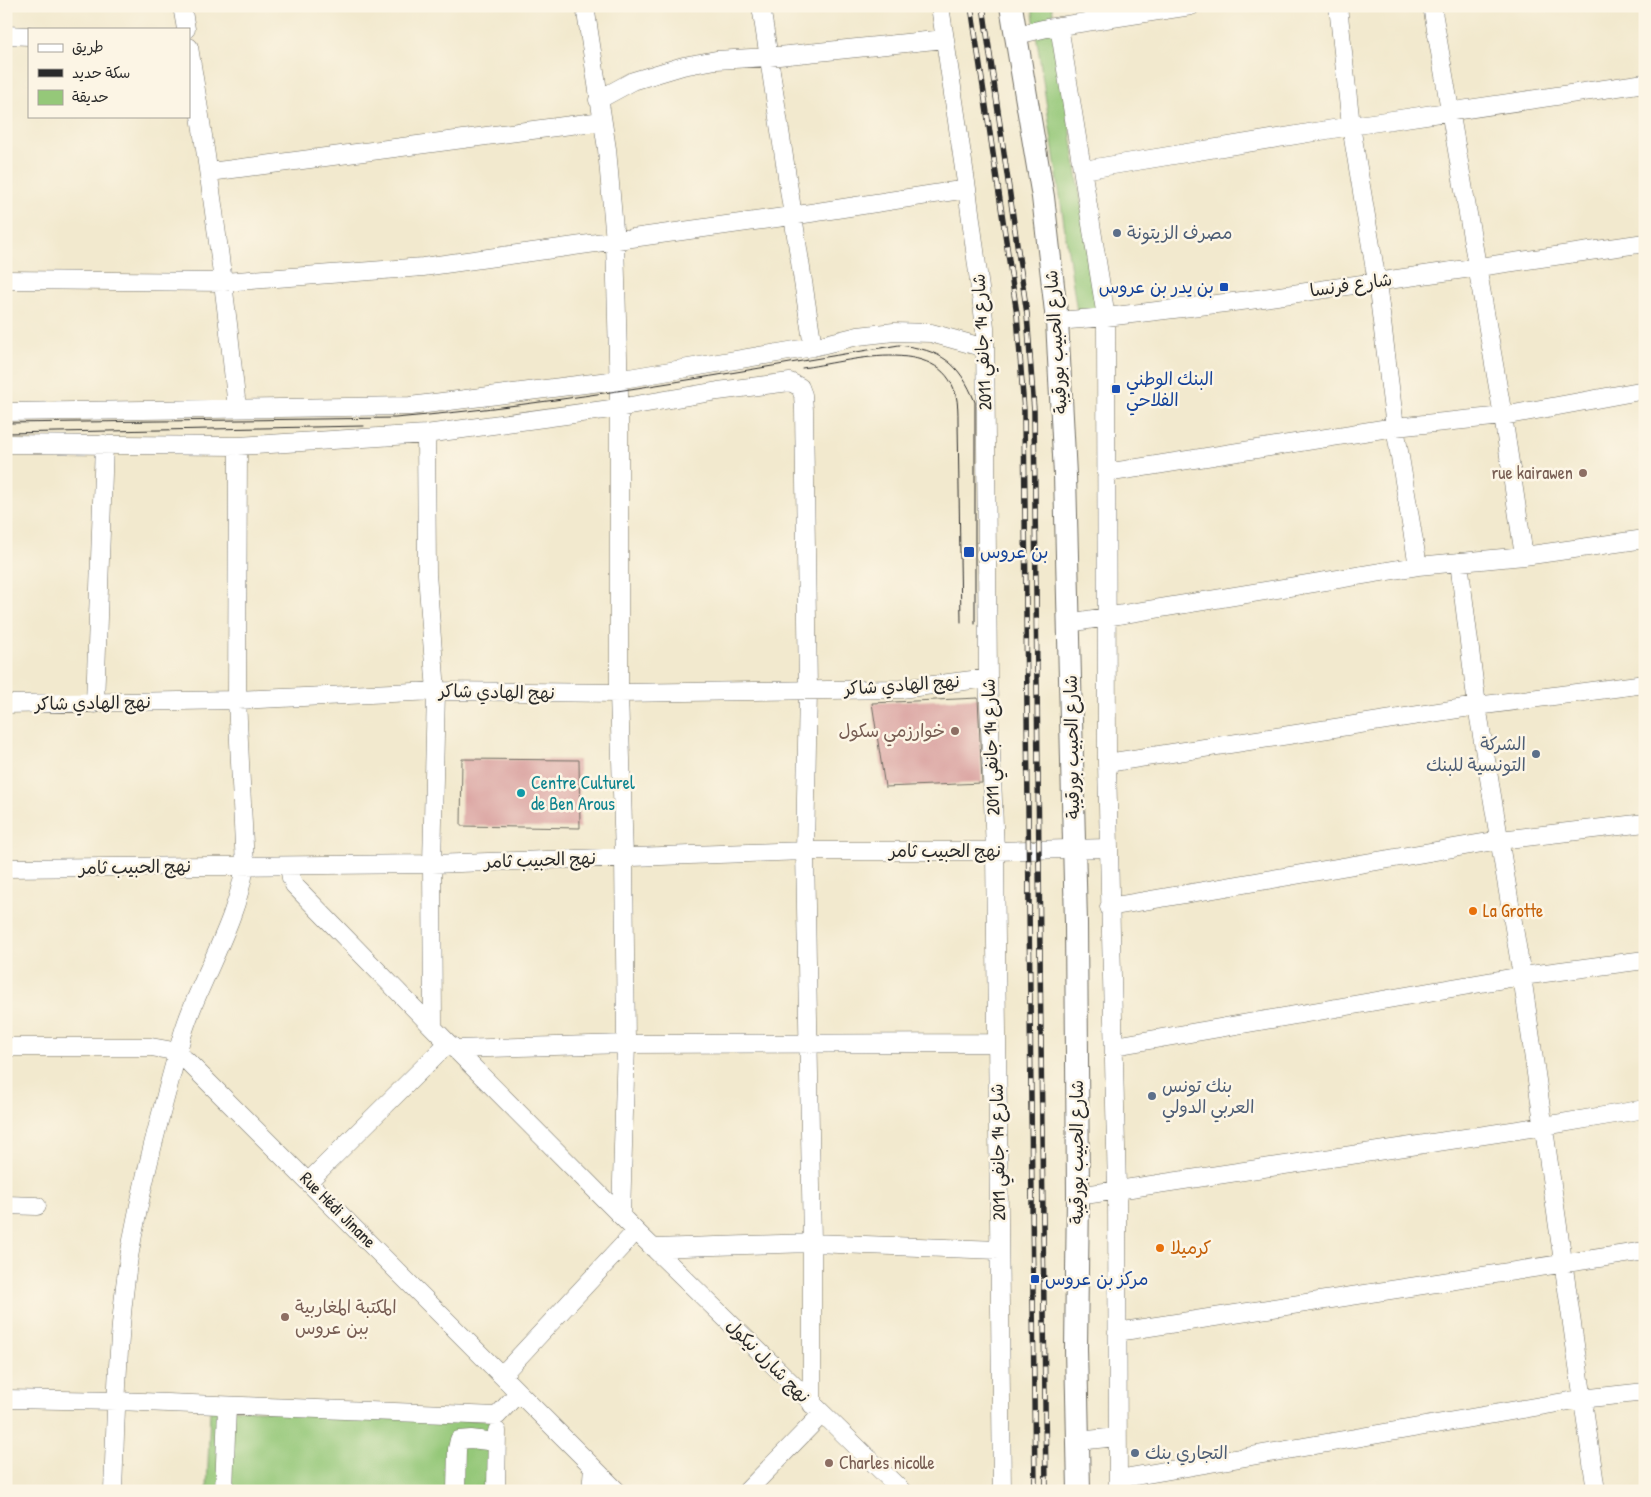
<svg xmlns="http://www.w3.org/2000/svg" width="1651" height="1497" viewBox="0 0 1651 1497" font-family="'Patrick Hand','Playpen Sans Arabic',sans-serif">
<rect width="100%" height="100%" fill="#fcf5e5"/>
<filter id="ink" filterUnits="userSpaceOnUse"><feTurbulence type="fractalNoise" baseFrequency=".02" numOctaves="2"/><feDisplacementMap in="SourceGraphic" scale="10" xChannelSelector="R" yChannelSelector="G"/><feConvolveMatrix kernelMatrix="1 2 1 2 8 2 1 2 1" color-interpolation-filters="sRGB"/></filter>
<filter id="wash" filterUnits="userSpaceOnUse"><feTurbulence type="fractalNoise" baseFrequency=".0096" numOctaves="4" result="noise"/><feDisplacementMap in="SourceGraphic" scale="20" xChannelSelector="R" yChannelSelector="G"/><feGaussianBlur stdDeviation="1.12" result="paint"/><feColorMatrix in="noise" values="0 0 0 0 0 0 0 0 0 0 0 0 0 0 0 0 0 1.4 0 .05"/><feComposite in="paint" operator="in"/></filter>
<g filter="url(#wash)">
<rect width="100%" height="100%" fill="#f2e9ce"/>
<path fill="#95c879" stroke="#607a52" d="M 1032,6 L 1052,6 L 1097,309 L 1077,312 Z
M 210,1408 L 498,1421 L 496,1491 L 207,1491 Z"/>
<g id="blocks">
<path fill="#d9a09f" d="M 978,698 L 982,783 L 885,787 L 872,703 Z
M 462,759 L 579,760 L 580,828 L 461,826 Z"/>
</g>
</g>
<g filter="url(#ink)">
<use href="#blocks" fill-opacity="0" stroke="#716e64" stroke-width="1"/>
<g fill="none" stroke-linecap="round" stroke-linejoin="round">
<g stroke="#716e64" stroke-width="19">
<path id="minor" d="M 182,6 L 186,29
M 761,6 L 813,347
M 940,6 L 967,189 L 985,327 L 988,678 L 995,851 L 1002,1491
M 1338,6 L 1351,126 L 1377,282 L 1395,427 L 1418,566
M 1432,6 L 1503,416 L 1524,556
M 1059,26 L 1106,317 L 1107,763 L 1117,1190 L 1118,1491
M 6,35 L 29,36
M 1017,35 L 1047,28 L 1191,6
M 189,47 C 209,167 225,286 237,408
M 598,100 L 633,81 L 683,66 L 716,60 L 769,57 L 945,39
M 1083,170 L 1351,126 L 1645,83
M 210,172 L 602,121
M 6,280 L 224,282 L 423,267 L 791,216 L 967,189
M 1057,321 L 1106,317 L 1250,300 L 1645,243
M 6,412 L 410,406 L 617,380 L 813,347 L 858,336 L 894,332 L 931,333 L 985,348
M 426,434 L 427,574 L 436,691 L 432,864 L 433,1027
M 6,444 L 238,446 L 426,434 L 618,408 L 718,391 L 790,382 L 800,387 L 803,395 L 804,410 L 808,690 L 805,851 L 812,1243 L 812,1405
M 1106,473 L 1395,427 L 1503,416 L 1645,390
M 1459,562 L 1477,706 L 1522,976 L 1596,1491
M 1069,623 L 1418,566 L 1524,556 L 1645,539
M 6,704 L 237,700 L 436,691 L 619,693 L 901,689 L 988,678
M 95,704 L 104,444
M 1107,763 L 1477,706 L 1645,684
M 289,866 L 291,878 L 294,885 L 448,1043 L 309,1181
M 6,868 L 432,864 L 805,851 L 995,851 L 1108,848
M 1109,907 L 1500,840 L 1645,823
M 451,1045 L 636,1231 L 902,1491
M 1115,1046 L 1522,976 L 1645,960
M 6,1047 L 151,1047 L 168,1050 L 186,1060 L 617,1491
M 454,1049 L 626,1044 L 624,857 L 619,693 L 619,396 L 615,241 L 607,149 L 585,6
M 1078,1196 L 1544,1126 L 1645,1109
M 6,1205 L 37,1206
M 621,1215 L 626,1044 L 996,1043
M 653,1248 L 812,1243 L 999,1250
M 1117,1332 L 1645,1251
M 502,1375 L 636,1231
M 6,1399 L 117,1401 L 497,1416 L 518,1393
M 1078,1441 L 1117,1437
M 1118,1479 L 1581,1399 L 1645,1392
M 113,1491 C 116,1413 117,1334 129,1257 C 141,1186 160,1116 179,1047 C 195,985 235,930 245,866 L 237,700 L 238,446
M 224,1491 L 227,1407
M 456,1491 L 457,1449 L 459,1440 L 471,1439 L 496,1442
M 496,1491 L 497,1431
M 591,1491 L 593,1467
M 747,1491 L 822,1414"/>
</g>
<g stroke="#716e64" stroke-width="24">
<path id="major" d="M 1011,6 L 1043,197 L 1057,321 L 1065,475 L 1076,923 L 1078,1196 L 1076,1348 L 1079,1491"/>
</g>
<use href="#minor" stroke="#fff" stroke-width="18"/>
<use href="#major" stroke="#fff" stroke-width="22"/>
<path stroke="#2b2b2b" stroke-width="1" d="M 802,368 C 847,362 939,333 956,395 C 958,403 958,413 958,421 L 961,622
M 6,423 L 395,418 C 563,404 732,372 899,345 C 941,350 959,362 975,402 L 975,624
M 6,433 L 364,426"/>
<g stroke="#2b2b2b" stroke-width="5.5">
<path id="rail" d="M 971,6 L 1017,314 L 1024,411 L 1035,1491
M 983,6 L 1027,314 L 1034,411 L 1046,1491"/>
</g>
<use href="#rail" stroke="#fcf5e5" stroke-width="4" stroke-dasharray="11" stroke-linecap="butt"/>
</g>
</g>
<g fill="#5c6f8a" stroke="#fcf5e5" stroke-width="2">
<circle cx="1117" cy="233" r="5"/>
<circle cx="1536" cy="754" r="5"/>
<circle cx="1152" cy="1096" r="5"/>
<circle cx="1135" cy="1453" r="5"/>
</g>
<g fill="#1a4fb4" stroke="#fcf5e5" stroke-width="2">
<rect x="1219" y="282" width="10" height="10" rx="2.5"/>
<rect x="1111" y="384" width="10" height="10" rx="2.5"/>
<rect x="963" y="546" width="12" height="12" rx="2.5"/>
<rect x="1030" y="1274" width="10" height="10" rx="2.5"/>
</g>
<g fill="#8d6e63" stroke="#fcf5e5" stroke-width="2">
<circle cx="1583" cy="473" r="5"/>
<circle cx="955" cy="731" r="5"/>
<circle cx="285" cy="1317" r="5"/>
<circle cx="829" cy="1463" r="5"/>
</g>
<circle fill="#0f9aa8" stroke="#fcf5e5" stroke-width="2" cx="521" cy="793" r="5"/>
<g fill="#e8710a" stroke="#fcf5e5" stroke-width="2">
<circle cx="1473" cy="911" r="5"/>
<circle cx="1160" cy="1248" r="5"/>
</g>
<g text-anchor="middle" stroke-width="5" stroke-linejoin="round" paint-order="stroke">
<g font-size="18" fill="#4e5e75" stroke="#fcf5e5" text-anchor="start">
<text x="1127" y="239">مصرف الزيتونة</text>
<text x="1526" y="750" text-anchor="end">الشركة<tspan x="1526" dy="21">التونسية للبنك</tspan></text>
<text x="1162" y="1092">بنك تونس<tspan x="1162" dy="21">العربي الدولي</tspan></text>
<text x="1145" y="1459">التجاري بنك</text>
</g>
<g font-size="18" fill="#2b2b2b" stroke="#fcf5e5">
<text transform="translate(1351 285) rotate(-8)" y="6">شارع فرنسا</text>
<text transform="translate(982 342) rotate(-93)" y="6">شارع 14 جانفي 2011</text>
<text transform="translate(1056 342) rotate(-94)" y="6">شارع الحبيب بورقيبة</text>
<text transform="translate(902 685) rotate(-4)" y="6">نهج الهادي شاكر</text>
<text transform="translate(497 692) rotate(1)" y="6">نهج الهادي شاكر</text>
<text transform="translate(93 703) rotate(-1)" y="6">نهج الهادي شاكر</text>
<text transform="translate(991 747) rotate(-92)" y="6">شارع 14 جانفي 2011</text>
<text transform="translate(1072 747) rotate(-91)" y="6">شارع الحبيب بورقيبة</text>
<text x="945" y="857">نهج الحبيب ثامر</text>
<text transform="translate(540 860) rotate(-2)" y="6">نهج الحبيب ثامر</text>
<text transform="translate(135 867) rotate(-1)" y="6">نهج الحبيب ثامر</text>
<text transform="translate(998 1152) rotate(-91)" y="6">شارع 14 جانفي 2011</text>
<text transform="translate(1077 1152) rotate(-90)" y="6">شارع الحبيب بورقيبة</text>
<text transform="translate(338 1210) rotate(45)" y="6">Rue Hédi Jinane</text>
<text transform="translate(768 1361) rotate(45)" y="6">نهج شارل نيكول</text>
</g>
<g font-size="18" fill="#164399" stroke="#fcf5e5" text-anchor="start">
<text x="1214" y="293" text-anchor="end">بن يدر بن عروس</text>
<text x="1126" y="385">البنك الوطني<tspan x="1126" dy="21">الفلاحي</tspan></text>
<text x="980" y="558">بن عروس</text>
<text x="1045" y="1285">مركز بن عروس</text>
</g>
<g font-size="18" fill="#785e54" stroke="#fcf5e5" text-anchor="end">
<text x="1573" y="479">rue kairawen</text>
<text x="945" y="737">خوارزمي سكول</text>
<text x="295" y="1313" text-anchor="start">المكتبة المغاربية<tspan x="295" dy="21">ببن عروس</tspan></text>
<text x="839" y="1469" text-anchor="start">Charles nicolle</text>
</g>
<g font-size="18" fill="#0d838f" stroke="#fcf5e5" text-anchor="start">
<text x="531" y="789">Centre Culturel<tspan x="531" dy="21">de Ben Arous</tspan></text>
</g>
<g font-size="18" fill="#c56008" stroke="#fcf5e5" text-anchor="start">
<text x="1483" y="917">La Grotte</text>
<text x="1170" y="1254">كرميلا</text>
</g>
</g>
<rect width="1651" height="1497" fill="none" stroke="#fcf5e5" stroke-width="25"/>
<rect x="28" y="28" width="162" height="90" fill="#fcf5e5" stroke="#a8a49b"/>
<rect x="38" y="44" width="25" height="8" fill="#ffffff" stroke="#a8a49b"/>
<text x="72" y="52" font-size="15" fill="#2b2b2b">طريق</text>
<rect x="38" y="69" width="25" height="8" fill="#2b2b2b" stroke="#a8a49b"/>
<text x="72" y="78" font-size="15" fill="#2b2b2b">سكة حديد</text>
<rect x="38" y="90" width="25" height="15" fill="#95c879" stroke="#a8a49b"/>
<text x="72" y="102" font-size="15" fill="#2b2b2b">حديقة</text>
</svg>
